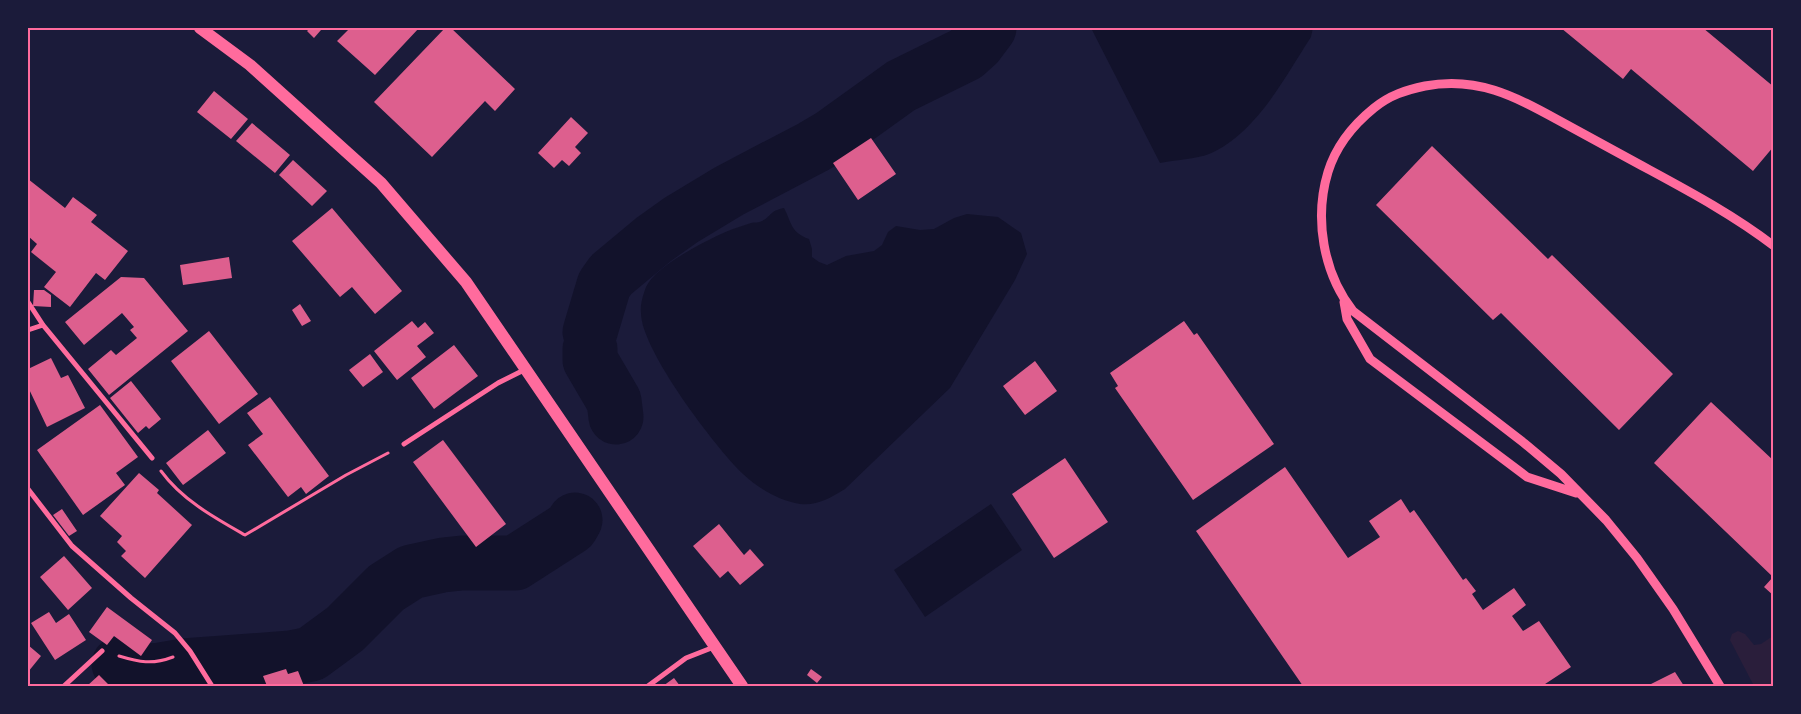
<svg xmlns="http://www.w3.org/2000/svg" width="1801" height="714" viewBox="0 0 1801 714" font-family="Bitter,serif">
<rect width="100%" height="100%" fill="#1b1b3a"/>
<path fill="#2a1e3b" d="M 1738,631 L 1745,634 L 1754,645 L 1761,644 L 1773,636 L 1773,686 L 1754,686 L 1730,640 L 1732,634 Z"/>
<path fill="#12122b" d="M 1091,28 L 1313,28 L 1311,37 C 1285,77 1256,134 1209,154 C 1197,159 1174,160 1160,163 Z
M 784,208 C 792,223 790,232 809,239 L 812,249 L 812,257 L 819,262 L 827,265 L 846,256 L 874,251 L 882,245 L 888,232 L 896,226 L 920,230 L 934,229 L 954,218 L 967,214 L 998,217 L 1021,233 L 1027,254 L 1015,280 L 950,388 L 845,489 C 830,498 817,506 800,504 C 779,501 758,488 743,474 C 716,448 641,350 641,313 C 640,305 643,295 646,287 C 656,265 710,238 733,229 C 739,227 745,225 751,223 C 754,222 759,223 762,221 C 772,216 769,211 784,208 Z
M 991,504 L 1022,550 L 925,617 L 894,570 Z"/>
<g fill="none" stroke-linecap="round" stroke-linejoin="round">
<path stroke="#12122b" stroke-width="55" d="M 590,332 L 604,285 L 611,275 L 653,240 L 681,220 L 729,191 L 813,147 L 830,137 L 901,86 L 966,54 L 977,44 L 989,28
M 590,349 L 590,360 L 614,401 L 616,417
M 119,664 L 142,670 L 154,671 L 183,666 L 291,658 L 311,654 L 345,629 L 386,588 L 411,572 L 443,565 L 462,563 L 515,563 L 571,527 L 575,520"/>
</g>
<path fill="#dd5f8e" d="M 310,28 L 317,28 L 321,30 L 314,38 L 307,31 Z
M 350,28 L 419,28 L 375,75 L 337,41 Z
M 445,28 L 451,28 L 515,89 L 495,111 L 485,101 L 432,157 L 374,102 Z
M 1561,28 L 1703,28 L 1774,87 L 1774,146 L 1753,171 L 1631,69 L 1623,79 Z
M 214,91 L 248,119 L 231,139 L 197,112 Z
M 571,117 L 588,133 L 575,147 L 581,153 L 569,166 L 562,160 L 554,168 L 538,153 Z
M 252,123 L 290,155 L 275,173 L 236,141 Z
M 871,138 L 896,174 L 858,200 L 833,163 Z
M 1432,146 L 1548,259 L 1552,255 L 1673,374 L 1619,430 L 1501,313 L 1493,320 L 1376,205 Z
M 293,160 L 327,191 L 312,206 L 279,175 Z
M 28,179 L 65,208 L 73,197 L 97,215 L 91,222 L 128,251 L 105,280 L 96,273 L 70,307 L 44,287 L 56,272 L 31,252 L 37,244 L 28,236 Z
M 332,208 L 402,291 L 375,314 L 352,287 L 340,297 L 292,241 Z
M 229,257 L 232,278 L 183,285 L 180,265 Z
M 121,277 L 144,278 L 188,331 L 109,395 L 88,369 L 111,350 L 116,355 L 137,338 L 130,330 L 134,327 L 122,313 L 84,345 L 65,322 Z
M 34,290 L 44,290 L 51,295 L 51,307 L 33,306 Z
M 300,304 L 311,321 L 302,326 L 292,310 Z
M 412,321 L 418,328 L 425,322 L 434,333 L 417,346 L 426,357 L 397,380 L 374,351 Z
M 1184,321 L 1194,335 L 1197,333 L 1274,444 L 1193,500 L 1115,388 L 1118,386 L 1110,373 Z
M 209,331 L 258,394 L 219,424 L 171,361 Z
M 454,345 L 478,376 L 434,409 L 411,378 Z
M 370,354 L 383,372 L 363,387 L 349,370 Z
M 51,358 L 61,378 L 68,375 L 85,408 L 47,427 L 28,387 L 28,369 Z
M 1035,361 L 1057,391 L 1025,415 L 1003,386 Z
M 131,381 L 161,419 L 149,429 L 146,426 L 138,433 L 110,398 Z
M 270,397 L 329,476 L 306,494 L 301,487 L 288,497 L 248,445 L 263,434 L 247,413 Z
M 1711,402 L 1774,461 L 1774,596 L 1764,587 L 1773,577 L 1654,463 Z
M 100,405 L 138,457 L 116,473 L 125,485 L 83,515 L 37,450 Z
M 208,430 L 226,453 L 183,485 L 166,463 Z
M 443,440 L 506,524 L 476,547 L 413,462 Z
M 1065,458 L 1108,522 L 1054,558 L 1012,494 Z
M 1285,467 L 1348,558 L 1380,537 L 1369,521 L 1401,499 L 1410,513 L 1414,510 L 1463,580 L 1466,578 L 1476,591 L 1472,594 L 1483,610 L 1514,588 L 1526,605 L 1512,616 L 1523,631 L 1539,621 L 1571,667 L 1542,686 L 1303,686 L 1196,531 Z
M 139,473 L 159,490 L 157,493 L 192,525 L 145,578 L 121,556 L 126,551 L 117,542 L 122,536 L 100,516 Z
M 62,509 L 77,531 L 69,536 L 53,515 Z
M 719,524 L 744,555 L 750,549 L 764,565 L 740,585 L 728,571 L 720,578 L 693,546 Z
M 64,556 L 92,588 L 68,610 L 40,577 Z
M 107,607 L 152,640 L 141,656 L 114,636 L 107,645 L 89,632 Z
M 49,612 L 56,623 L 69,614 L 86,640 L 55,660 L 31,623 Z
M 28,645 L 41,656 L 28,672 Z
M 286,669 L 288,674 L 298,671 L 304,686 L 267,686 L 263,676 Z
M 811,669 L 822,677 L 817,683 L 807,675 Z
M 1675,672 L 1684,686 L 1647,686 Z
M 99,675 L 110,686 L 87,686 Z
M 674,678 L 680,686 L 663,686 Z"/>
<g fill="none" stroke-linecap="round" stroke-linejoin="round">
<path stroke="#ff6b9d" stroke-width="3" d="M 161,471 C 182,500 215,518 245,535 L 346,475 L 388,453
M 119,656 C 139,662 152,665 173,657"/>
<path stroke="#ff6b9d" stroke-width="5" d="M 28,302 L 43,325 L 152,458
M 28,330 L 43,325
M 404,444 L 498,383 L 526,369
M 28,489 L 72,546 L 131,598 L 175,633 L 190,651 L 212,686
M 64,686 L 102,651
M 648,686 L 686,658 L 714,647"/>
<path stroke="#ff6b9d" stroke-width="9" d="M 1344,302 L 1347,319 L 1370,359 L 1527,477 L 1576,493
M 1720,686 L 1673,609 L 1637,558 L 1606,520 L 1561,474 L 1524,443 L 1353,311 C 1323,273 1314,218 1328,172 C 1336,146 1353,125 1374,108 C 1390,95 1406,90 1425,86 C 1477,76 1514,96 1558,120 C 1580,132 1602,144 1624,156 C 1675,184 1727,210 1774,246"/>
<path stroke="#ff6b9d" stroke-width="12" d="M 200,28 L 250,65 L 381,183 L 466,282 L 742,686"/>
</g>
<rect width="1801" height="714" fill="none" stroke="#1b1b3a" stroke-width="58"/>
<rect x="29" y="29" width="1743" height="656" fill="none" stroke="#ff6b9d" stroke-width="2"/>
</svg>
